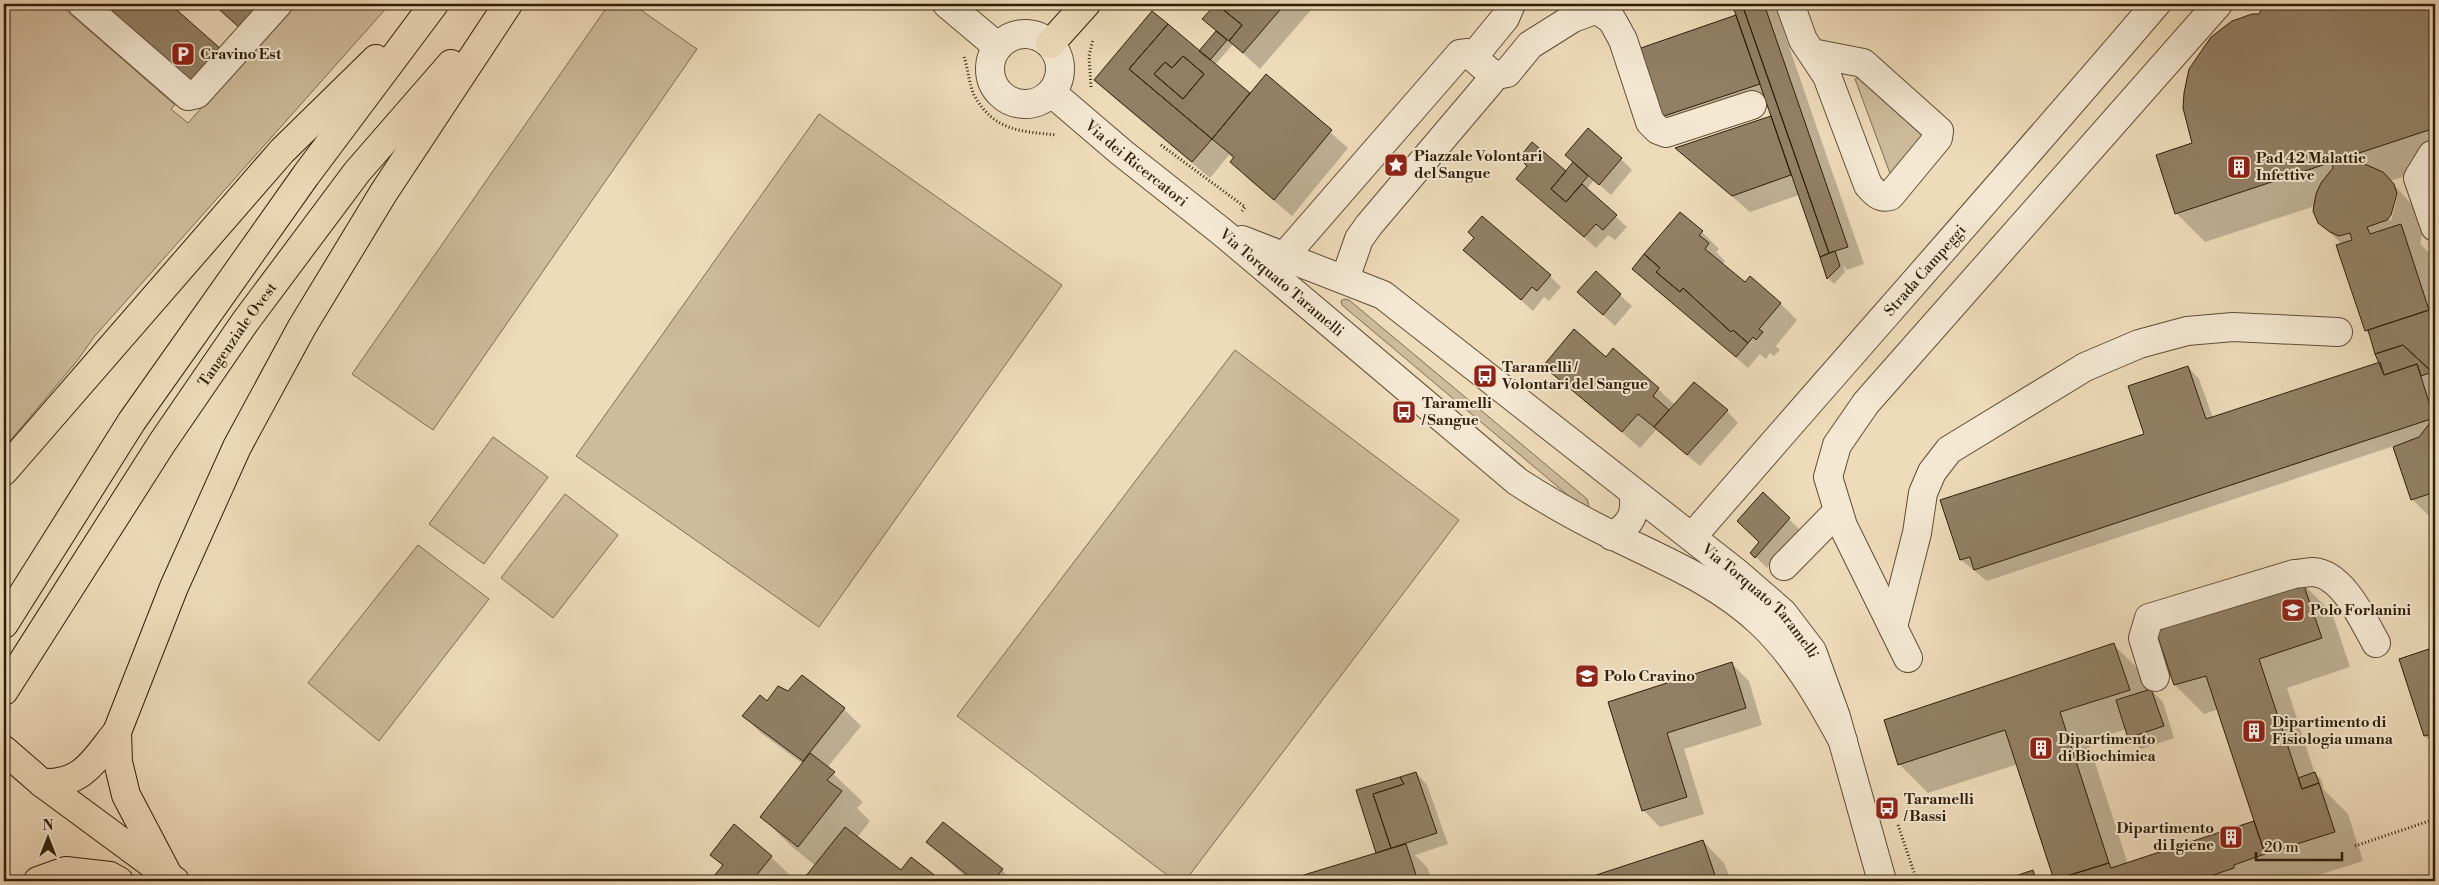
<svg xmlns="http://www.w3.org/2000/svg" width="2439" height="885" viewBox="0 0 2439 885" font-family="'Libre Bodoni',serif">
<rect width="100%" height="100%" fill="#eedbba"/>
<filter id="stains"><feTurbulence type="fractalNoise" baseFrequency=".004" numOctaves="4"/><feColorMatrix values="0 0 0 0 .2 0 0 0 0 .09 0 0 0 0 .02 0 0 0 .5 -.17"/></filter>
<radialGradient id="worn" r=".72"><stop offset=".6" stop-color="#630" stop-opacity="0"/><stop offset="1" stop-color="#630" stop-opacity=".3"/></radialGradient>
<path fill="#cebb9c" stroke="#7e6c52" d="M 4,4 L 59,4 L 175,105 L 171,109 L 188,123 L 294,4 L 390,4 L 94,337 L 77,361 L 4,448 Z
M 609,4 L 632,4 L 697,49 L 433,430 L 352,374 Z
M 1858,78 L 1925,138 L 1891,176 L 1855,79 Z
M 819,114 L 1062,285 L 819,627 L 576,456 Z
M 1344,299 L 1349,300 L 1587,499 L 1589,506 L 1583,508 L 1342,305 L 1341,301 Z
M 1235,350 L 1459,520 L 1185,881 L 1175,881 L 957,716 Z
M 493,437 L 548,477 L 484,564 L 429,524 Z
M 565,494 L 618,535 L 553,618 L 501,578 Z
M 418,545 L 489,599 L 379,741 L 308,683 Z"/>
<path fill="#0003" fill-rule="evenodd" d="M 96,4 L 168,4 L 221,51 Z
M 1222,4 L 1316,4 L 1260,69 L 1233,44 L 1215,65 L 1250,95 L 1266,76 L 1348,148 L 1292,216 L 1248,179 L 1232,162 L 1234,159 L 1229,155 L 1210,178 L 1113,97 L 1096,80 L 1204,56 L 1201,50 L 1218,31 L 1227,11 L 1221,5 Z
M 1733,4 L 1773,4 L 1775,6 L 1864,264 L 1847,270 L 1843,265 L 1845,272 L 1834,284 L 1828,278 L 1799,195 L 1750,212 L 1677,148 L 1774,120 L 1768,104 L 1679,134 L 1662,117 L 1737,16 Z
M 2266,4 L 2422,4 L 2435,16 L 2435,166 L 2390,181 L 2422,215 L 2425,224 L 2420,244 L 2430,254 L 2435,271 L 2435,379 L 2429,380 L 2435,399 L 2435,514 L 2429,516 L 2412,499 L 2394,446 L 1987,581 L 1961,560 L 1942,501 L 2146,435 L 2188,367 L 2199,379 L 2213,418 L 2380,363 L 2371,336 L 2366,331 L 2342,244 L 2319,222 L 2315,206 L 2205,242 L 2176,213 L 2194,144 ZM 2395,194 L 2398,194 L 2391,221 L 2389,220 Z
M 1621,159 L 1632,170 L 1611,195 L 1594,180 L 1586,190 L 1627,227 L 1615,240 L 1608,235 L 1596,248 L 1517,179 L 1566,173 L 1574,163 Z
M 1702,232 L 1719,249 L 1716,252 L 1725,261 L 1722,265 L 1745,284 L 1781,304 L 1797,320 L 1776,346 L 1780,350 L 1774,356 L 1770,353 L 1766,359 L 1760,354 L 1748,368 L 1633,269 Z
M 1465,250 L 1550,276 L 1561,287 L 1549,301 L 1544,297 L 1533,311 Z
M 1596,273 L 1632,306 L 1615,326 L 1590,303 Z
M 1606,359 L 1658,389 L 1675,405 L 1727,411 L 1738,423 L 1700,466 L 1656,430 L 1640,448 L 1545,366 Z
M 1763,494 L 1801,531 L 1767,568 L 1752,553 L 1760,542 Z
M 2303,584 L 2332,613 L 2350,667 L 2287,688 L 2315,774 L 2321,779 L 2324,790 L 2348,814 L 2363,861 L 2300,881 L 2054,881 L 2056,881 L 2018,764 L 1928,793 L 1899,764 L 2114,645 L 2143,674 L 2149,691 L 2151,690 L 2163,702 L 2174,738 L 2141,749 L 2129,737 L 2127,729 L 2088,741 L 2128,864 L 2256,821 L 2219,709 L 2204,714 L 2175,685 Z
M 2435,649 L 2435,746 L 2425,736 L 2400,660 Z
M 1732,664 L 1749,681 L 1762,725 L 1684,749 L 1704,814 L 1660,827 L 1643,810 L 1610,703 Z
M 802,676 L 844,709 L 861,726 L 827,768 L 863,802 L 857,808 L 870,821 L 857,838 L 901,872 L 912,859 L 940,881 L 811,881 L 806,877 L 816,866 L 791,846 L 762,817 L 803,764 L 761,733 L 744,716 L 788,693 Z
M 1416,773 L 1427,785 L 1448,844 L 1415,855 L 1427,867 L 1432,881 L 1289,881 L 1378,854 L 1377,852 Z
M 1703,841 L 1724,863 L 1731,881 L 1582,881 Z
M 928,842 L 1002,870 L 1013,881 L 970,881 Z
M 712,855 L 771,857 L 796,881 L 711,881 L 723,866 Z
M 2033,872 L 2042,881 L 2005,881 Z"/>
<path fill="#928065" stroke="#2f1e09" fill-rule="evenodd" d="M 95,4 L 170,4 L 222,50 L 189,87 Z
M 213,4 L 264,4 L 241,29 Z
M 1216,4 L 1242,25 L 1229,41 L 1202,19 Z
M 1221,4 L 1285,4 L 1243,53 L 1229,41 L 1242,25 L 1219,6 Z
M 1732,4 L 1742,4 L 1829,253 L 1820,257 Z
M 1742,4 L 1764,4 L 1848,247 L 1829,253 Z
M 2264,4 L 2424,4 L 2435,14 L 2435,128 L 2350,156 L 2352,162 L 2367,165 L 2383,172 L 2394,184 L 2397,194 L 2391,215 L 2387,220 L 2367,227 L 2370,234 L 2401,224 L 2429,310 L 2365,331 L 2336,245 L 2352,240 L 2350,233 L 2339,236 L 2330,232 L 2318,223 L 2313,211 L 2316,194 L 2321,183 L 2333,168 L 2332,162 L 2175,214 L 2156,155 L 2192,143 L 2183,108 L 2184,93 L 2189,69 L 2211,37 L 2232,21 L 2252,14 L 2259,14 Z
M 1152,11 L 1168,24 L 1129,69 L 1212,139 L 1192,162 L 1094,80 Z
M 1736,15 L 1760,84 L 1661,117 L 1638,49 Z
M 1168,24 L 1250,93 L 1212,139 L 1129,69 ZM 1183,56 L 1204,74 L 1183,99 L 1154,74 L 1165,62 L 1172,68 Z
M 1216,31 L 1227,40 L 1210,60 L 1199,51 Z
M 1183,56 L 1204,74 L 1183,99 L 1154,74 L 1165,62 L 1172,68 Z
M 1266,74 L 1332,130 L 1274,200 L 1230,162 L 1234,157 L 1212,139 Z
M 1771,116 L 1791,175 L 1732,196 L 1675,148 Z
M 1588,128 L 1622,158 L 1599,185 L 1565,155 Z
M 1532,142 L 1566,171 L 1551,189 L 1566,202 L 1582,184 L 1617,215 L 1603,230 L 1596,224 L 1584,237 L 1516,179 L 1527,166 L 1519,158 Z
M 1573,162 L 1588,176 L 1566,202 L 1551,189 Z
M 1680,212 L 1703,231 L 1699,235 L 1709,243 L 1705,249 L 1745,282 L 1750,276 L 1781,303 L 1759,329 L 1763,332 L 1756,340 L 1753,337 L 1748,343 L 1733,330 L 1731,332 L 1683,288 L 1680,292 L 1656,272 L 1660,268 L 1644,254 Z
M 1482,216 L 1551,275 L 1537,291 L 1532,287 L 1521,300 L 1463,250 L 1474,238 L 1468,232 Z
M 1835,251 L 1840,266 L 1827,279 L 1820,257 Z
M 1644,254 L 1660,268 L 1656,272 L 1680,292 L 1683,288 L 1731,332 L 1733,330 L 1748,343 L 1736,357 L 1632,269 Z
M 1596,271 L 1621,294 L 1603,315 L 1577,292 Z
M 2429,310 L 2435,329 L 2435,383 L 2432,372 L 2403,345 L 2375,354 L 2368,330 Z
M 1574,329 L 1606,357 L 1613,348 L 1659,388 L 1653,396 L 1669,410 L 1654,427 L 1638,414 L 1622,432 L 1543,366 Z
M 2403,345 L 2432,372 L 2421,376 L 2417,364 L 2384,375 L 2375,354 Z
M 2380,362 L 2384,375 L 2417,364 L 2434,418 L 1974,570 L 1970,557 L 1960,560 L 1940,500 L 2144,434 L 2128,386 L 2188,366 L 2206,419 Z
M 1694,382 L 1728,410 L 1687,455 L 1654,427 Z
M 2435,403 L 2435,492 L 2411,500 L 2393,447 L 2419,437 L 2434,418 L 2430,405 Z
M 1763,492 L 1790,518 L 1755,558 L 1750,553 L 1759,542 L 1737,521 Z
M 2303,583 L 2322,638 L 2259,659 L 2302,789 L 2319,783 L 2335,832 L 2265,854 L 2206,676 L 2174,685 L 2156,631 Z
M 2114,643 L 2130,690 L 2060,712 L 2109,863 L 2054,880 L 2005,730 L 1898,765 L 1884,720 Z
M 2435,647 L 2435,733 L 2424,736 L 2399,659 Z
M 1732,662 L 1746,708 L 1667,733 L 1687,797 L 1642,811 L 1608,702 Z
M 802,675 L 845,708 L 803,761 L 742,716 L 760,695 L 767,701 L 778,686 L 788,691 Z
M 2151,689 L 2164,726 L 2128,738 L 2116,700 Z
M 810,753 L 835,772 L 827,780 L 842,791 L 798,847 L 760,817 Z
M 1416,772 L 1437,833 L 1391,848 L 1373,794 L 1404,784 L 1400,777 Z
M 2315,772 L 2319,783 L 2302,789 L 2298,778 Z
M 1400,777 L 1404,784 L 1373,794 L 1391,848 L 1376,853 L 1356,790 Z
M 2254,821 L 2265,854 L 2234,865 L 2234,868 L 2196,881 L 2050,881 L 2109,863 L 2111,868 Z
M 943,822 L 1003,869 L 993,881 L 975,881 L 926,842 Z
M 734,824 L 772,856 L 752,881 L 710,881 L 723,865 L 710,855 Z
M 845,827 L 901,870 L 911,857 L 942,881 L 810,881 L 805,877 Z
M 1703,840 L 1717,881 L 1578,881 Z
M 1406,844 L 1418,881 L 1284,881 L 1376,853 Z
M 2033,870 L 2036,881 L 2001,881 Z"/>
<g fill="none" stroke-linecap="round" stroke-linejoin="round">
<g stroke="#5f4d35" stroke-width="30">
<g id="minor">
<path d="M 82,4 L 188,96 L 197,94 L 278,4"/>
<path d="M 947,4 L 998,47"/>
<path d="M 1790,4 L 1803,40 L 1827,76 L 1868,185 C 1875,193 1880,199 1890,196 L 1938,138 L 1939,131 L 1863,63 L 1812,53"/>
<path d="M 1596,9 L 1612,20 L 1623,40 L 1650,122 L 1658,130 L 1666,133 L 1752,105"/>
<circle cx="1025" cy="69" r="35"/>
<path d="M 1473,57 L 1505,18 L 1511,4"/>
<path d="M 1491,76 L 1507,73 L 1530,45 L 1573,18 L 1611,4"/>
<path id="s1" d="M 1052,93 L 1121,152 L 1222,232 L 1518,482 C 1549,502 1581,520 1614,536 C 1665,561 1719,583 1761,623 C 1796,656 1820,699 1843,741"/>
<path d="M 2435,154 L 2432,155 L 2418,178 L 2435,227"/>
<path id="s2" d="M 1242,240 L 1383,295 L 1737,573 L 1783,613 L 1812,651 L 1836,717 L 1882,881"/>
<path d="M 1274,268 L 1460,54 L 1468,53 L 1491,73 L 1491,81 L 1369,225 L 1359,239 L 1345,279"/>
<path d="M 1612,536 C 1631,525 1637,513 1633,492"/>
<path id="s3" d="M 1692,537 C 1846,359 2003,183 2156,4"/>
<path d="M 1784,566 L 1838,511"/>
<path d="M 1893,627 L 1917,533 L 1923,493 L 1932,472 L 1949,450 L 2085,367 L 2139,344 L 2187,331 L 2233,327 L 2338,332"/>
<path d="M 1908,658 L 1843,526 L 1828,477 L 1837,445 L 1866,403 L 2218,4"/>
<path d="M 2155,677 L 2143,638 L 2149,618 L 2294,574 C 2300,574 2307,572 2313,572 C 2343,574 2363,620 2376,643"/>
</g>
</g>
<g stroke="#2f1e09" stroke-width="30">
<path id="major" d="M 4,750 L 42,783 L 175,881"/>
</g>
<g stroke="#2f1e09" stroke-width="30">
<g id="highway">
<path d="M 1050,44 L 1086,4"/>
<path d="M 4,471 L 282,151 L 376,59"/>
<path d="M 4,624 L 132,421 L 306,175 L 434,4"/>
<path id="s4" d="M 4,691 L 162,443 L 245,322 L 357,172 L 451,64"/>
<path d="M 42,783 C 83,785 94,760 117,732"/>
<path d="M 169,877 L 126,795 L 118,762 L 117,732 L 174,587 L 237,447 L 302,327 L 384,192 L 508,4"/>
<path d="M 38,881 L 66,871 L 110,876 L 119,881"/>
</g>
</g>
<path stroke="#2f1e09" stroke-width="3" stroke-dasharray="1 2.5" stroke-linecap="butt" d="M 964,57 C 968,68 969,84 974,95 C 994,131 1019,131 1056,135
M 1091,87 L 1089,56 L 1093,39
M 1161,145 L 1245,207 L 1242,211
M 1898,825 L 1917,881
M 2355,846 L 2435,819"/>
<use href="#minor" stroke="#f4e8d2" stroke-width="28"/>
<use href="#major" stroke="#eedbba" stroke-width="28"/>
<use href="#highway" stroke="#eedbba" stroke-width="28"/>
</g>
<defs>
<g id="parking-square" transform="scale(1.25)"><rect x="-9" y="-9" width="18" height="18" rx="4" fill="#8f2418" stroke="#f4e8d2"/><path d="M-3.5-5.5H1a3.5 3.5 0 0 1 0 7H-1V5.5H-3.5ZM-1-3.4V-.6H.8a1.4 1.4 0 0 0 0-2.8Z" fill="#fff"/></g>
<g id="sight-square" transform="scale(1.25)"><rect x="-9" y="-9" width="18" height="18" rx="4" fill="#8f2418" stroke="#f4e8d2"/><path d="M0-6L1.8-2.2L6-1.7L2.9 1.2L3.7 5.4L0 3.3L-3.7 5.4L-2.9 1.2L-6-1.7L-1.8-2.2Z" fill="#fff"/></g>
<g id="building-square" transform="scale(1.25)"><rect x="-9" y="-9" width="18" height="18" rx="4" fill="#8f2418" stroke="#f4e8d2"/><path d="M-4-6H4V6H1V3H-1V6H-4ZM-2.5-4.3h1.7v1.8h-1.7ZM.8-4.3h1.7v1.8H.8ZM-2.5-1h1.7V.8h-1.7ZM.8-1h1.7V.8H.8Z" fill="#fff"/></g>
<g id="bus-square" transform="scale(1.25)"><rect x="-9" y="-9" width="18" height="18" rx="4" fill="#8f2418" stroke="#f4e8d2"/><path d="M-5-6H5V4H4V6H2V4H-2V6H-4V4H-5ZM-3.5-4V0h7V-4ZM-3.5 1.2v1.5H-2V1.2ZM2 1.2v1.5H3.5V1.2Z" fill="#fff"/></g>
<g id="university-square" transform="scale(1.25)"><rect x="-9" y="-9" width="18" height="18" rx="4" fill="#8f2418" stroke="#f4e8d2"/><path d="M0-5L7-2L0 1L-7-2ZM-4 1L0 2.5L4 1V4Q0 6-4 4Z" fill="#fff"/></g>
</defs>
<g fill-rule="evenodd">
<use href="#parking-square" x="183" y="54"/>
<use href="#sight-square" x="1396" y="165"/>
<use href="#building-square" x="2239" y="167"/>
<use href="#bus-square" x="1485" y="376"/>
<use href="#bus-square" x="1404" y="412"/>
<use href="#university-square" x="2293" y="610"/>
<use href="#university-square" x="1587" y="676"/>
<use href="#building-square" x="2254" y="731"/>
<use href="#building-square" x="2041" y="748"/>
<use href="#bus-square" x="1887" y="808"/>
<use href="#building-square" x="2231" y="837"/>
</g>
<g text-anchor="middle" stroke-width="4" stroke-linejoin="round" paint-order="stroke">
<g font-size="15" font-weight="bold" fill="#2f1e09" stroke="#f4e8d2" text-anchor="start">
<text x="200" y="59">Cravino Est</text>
<text x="1414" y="161">Piazzale Volontari<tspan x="1414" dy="17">del Sangue</tspan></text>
<text x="2256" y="163">Pad 42 Malattie<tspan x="2256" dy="17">Infettive</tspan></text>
<text x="1502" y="372">Taramelli /<tspan x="1502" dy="17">Volontari del Sangue</tspan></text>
<text x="1422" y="408">Taramelli<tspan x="1422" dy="17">/ Sangue</tspan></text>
<text x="2310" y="615">Polo Forlanini</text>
<text x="1604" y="681">Polo Cravino</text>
<text x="2272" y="727">Dipartimento di<tspan x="2272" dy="17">Fisiologia umana</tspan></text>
<text x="2058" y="744">Dipartimento<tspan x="2058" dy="17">di Biochimica</tspan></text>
<text x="1904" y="804">Taramelli<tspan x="1904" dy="17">/ Bassi</tspan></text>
<text x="2214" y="833" text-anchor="end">Dipartimento<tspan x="2214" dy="17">di Igiene</tspan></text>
</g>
<g font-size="15" fill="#2f1e09" stroke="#f4e8d2">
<text dy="5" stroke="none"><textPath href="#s1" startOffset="110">Via dei Ricercatori</textPath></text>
<text dy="5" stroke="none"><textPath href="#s3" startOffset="354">Strada Campeggi</textPath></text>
<text dy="5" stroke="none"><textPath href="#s1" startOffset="298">Via Torquato Taramelli</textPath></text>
<text dy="5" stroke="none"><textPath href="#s4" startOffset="426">Tangenziale Ovest</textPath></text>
<text dy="5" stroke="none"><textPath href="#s2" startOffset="638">Via Torquato Taramelli</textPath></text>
</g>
</g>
<rect width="2439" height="885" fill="none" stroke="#eedbba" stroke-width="20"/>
<rect x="5" y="5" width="2429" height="875" fill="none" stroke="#2f1e09" stroke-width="2.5"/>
<rect x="10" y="10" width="2419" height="865" fill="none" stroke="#2f1e09"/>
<g transform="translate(48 838)" stroke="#f4e8d2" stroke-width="4" paint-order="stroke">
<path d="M0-4L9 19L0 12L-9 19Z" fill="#2f1e09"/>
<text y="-8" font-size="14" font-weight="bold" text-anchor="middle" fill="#2f1e09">N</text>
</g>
<path d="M2256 852v8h86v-8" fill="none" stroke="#2f1e09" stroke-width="2.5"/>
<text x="2264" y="852" font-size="15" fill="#2f1e09" stroke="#f4e8d2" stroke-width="4" paint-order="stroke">20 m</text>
<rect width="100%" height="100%" filter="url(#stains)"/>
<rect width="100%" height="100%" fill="url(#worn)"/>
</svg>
